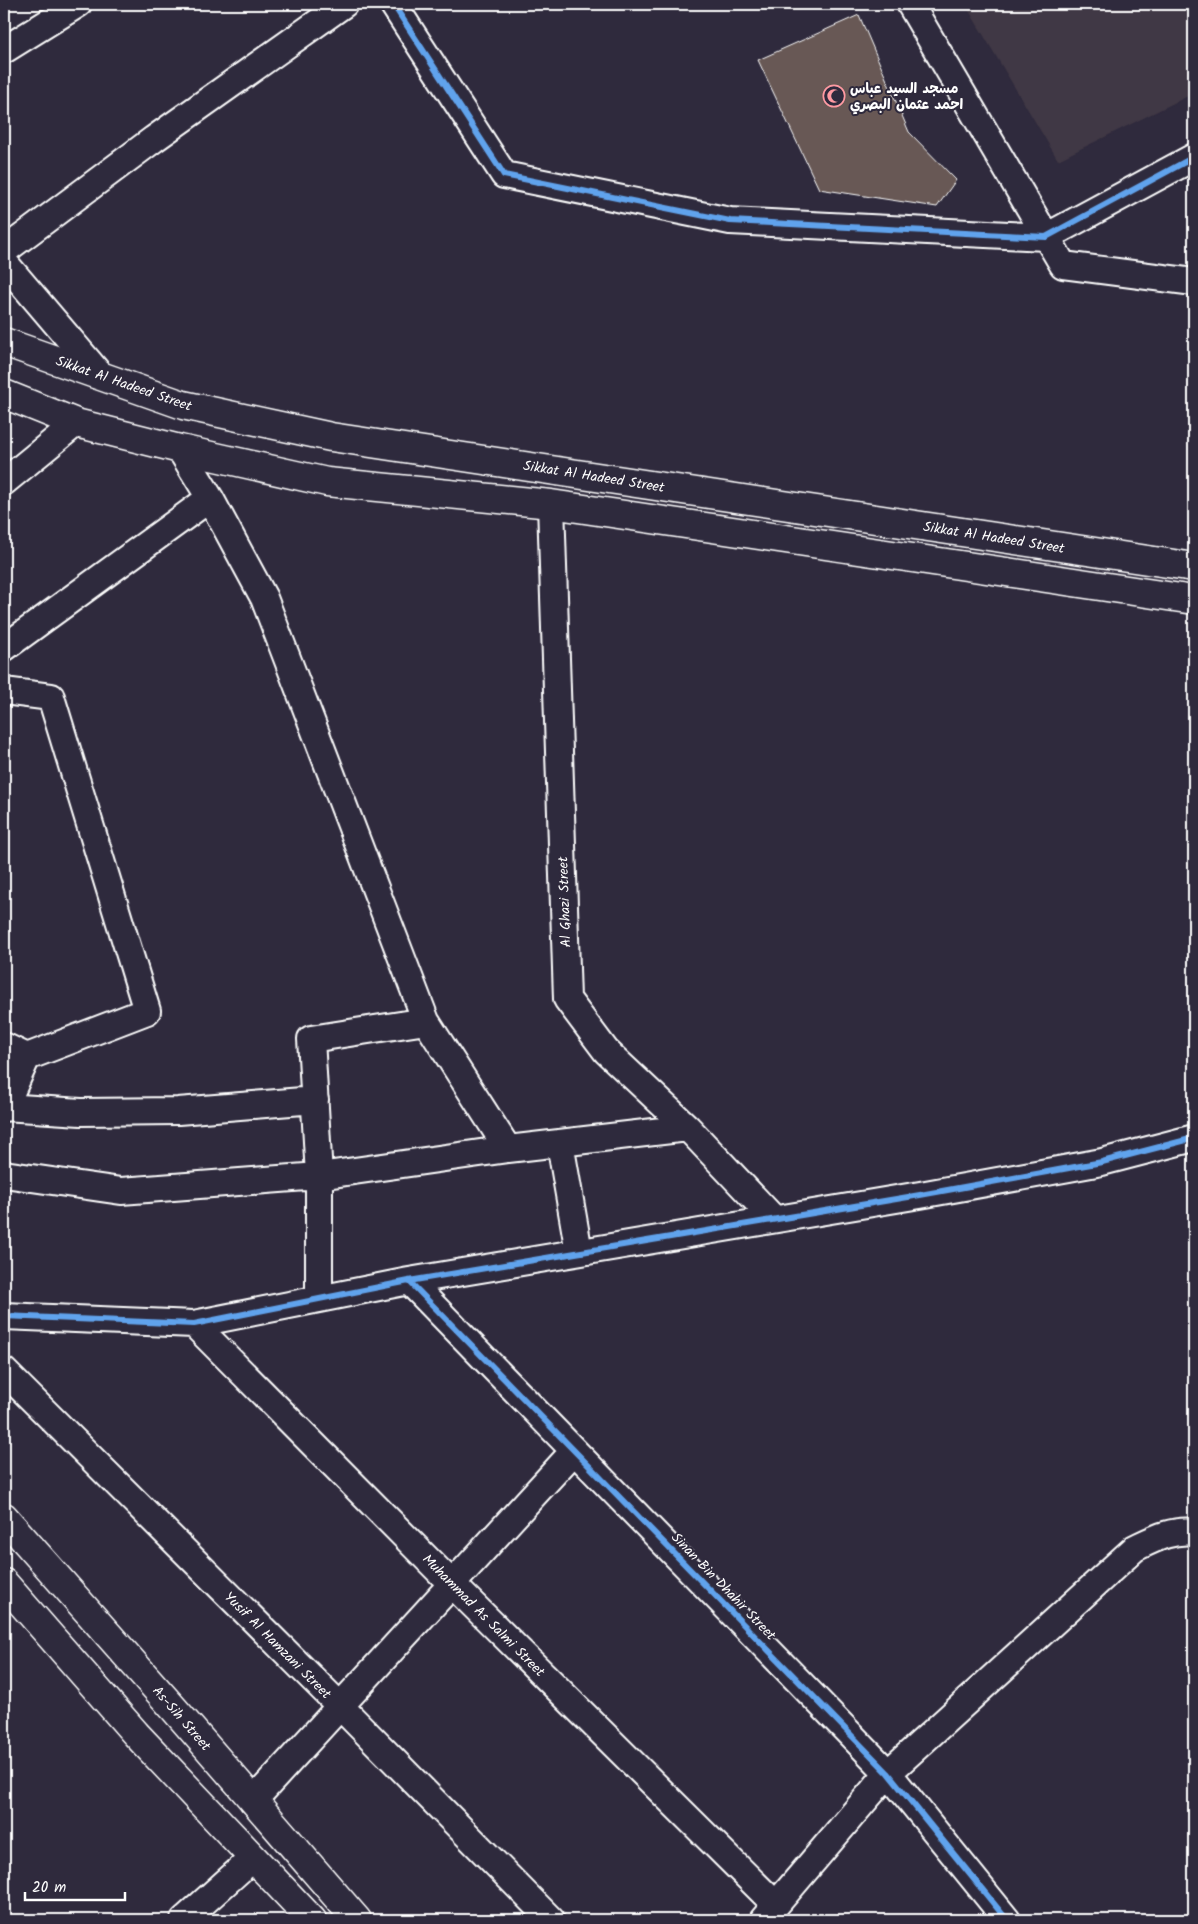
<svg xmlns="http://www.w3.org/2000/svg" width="1198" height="1924" viewBox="0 0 1198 1924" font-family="Kalam,'Playpen Sans Arabic',sans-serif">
<rect width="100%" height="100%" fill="#2f2a3d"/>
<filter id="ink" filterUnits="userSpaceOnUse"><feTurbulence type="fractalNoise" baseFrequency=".02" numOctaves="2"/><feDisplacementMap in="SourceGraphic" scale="10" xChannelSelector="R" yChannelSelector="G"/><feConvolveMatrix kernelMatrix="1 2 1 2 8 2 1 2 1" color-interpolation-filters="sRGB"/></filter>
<g filter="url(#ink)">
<path fill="#403844" d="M 965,4 L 1194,4 L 1194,93 L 1058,160 Z"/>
<path fill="#675955" stroke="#fff" d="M 859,15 L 909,132 L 956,180 L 937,207 L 819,189 L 758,60 Z"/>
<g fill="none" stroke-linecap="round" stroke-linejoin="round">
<g stroke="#fff" stroke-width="30">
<path id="minor" d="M 393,4 L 504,175 L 730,221 L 1046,237 L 1194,157
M 910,4 L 1063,265 L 1194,282
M 4,50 L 78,4
M 4,251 L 154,139 L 344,4
M 4,262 L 100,375
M 180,449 L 210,498 L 264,598 L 426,1021 L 508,1149
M 4,482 L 76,423
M 551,504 L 567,999 L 606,1051 L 688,1128 L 773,1218
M 4,648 L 210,498
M 4,691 L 51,697 L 147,1011 L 27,1057 L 4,1108
M 4,1046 L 27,1057
M 4,1107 L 81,1112 L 178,1111 L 315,1100
M 560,1143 L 579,1252
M 4,1174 L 121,1191 L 319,1176 L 508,1149 L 688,1128
M 409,1281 L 888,1773 L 1007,1920
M 319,1299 L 319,1176 L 311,1039 L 426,1021
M 4,1316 L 194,1324 L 409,1281 L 920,1195 L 1102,1162 L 1194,1138
M 194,1324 L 452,1584 L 776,1905
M 4,1371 L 340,1706 L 551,1920
M 253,1801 L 574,1451
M 184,1920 L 253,1858
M 763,1920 L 888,1773 L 1135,1548 C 1154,1539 1172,1529 1194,1532"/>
</g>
<g stroke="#fff" stroke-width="31">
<path id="secondary" d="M 4,342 L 183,405 L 331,437 L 1194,567
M 4,394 L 76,423 L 180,449 L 327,482 L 551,504 L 1194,600
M 4,1517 L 175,1710 L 357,1920
M 4,1583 L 136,1734 L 312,1920"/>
</g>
<use href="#minor" stroke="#2f2a3d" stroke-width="26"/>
<use href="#secondary" stroke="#2f2a3d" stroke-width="28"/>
<g stroke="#2f2a3d" stroke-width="9">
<path id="cycleway" d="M 393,4 L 504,175 L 730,221 L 1046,237 L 1194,157
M 409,1281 L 888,1773 L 1007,1920
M 4,1316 L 194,1324 L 409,1281 L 920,1195 L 1102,1162 L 1194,1138"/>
</g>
<use href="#cycleway" stroke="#60a3ed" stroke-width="6"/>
</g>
</g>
<defs>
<g id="mosque-ring" transform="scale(1.125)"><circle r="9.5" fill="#2f2a3d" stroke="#ff9aa2" stroke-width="1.5"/><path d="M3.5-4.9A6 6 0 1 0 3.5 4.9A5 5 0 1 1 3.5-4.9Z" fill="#ff9aa2"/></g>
</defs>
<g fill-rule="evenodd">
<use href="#mosque-ring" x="834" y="96"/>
</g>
<g text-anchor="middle" stroke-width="4" stroke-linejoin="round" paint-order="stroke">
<g font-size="14" font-weight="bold" fill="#fff" stroke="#2f2a3d" text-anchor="start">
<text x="850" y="93">مسجد السيد عباس<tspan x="850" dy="16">احمد عثمان البصري</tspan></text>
</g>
<g font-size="14" fill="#fff" stroke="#2f2a3d">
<text transform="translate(124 383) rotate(19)" y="5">Sikkat Al Hadeed Street</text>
<text transform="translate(594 476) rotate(9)" y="5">Sikkat Al Hadeed Street</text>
<text transform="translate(994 537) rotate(9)" y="5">Sikkat Al Hadeed Street</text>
<text transform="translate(564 902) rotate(-92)" y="5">Al Ghazi Street</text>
<text transform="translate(724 1586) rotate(46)" y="5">Sinan Bin Dhahir Street</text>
<text transform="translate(484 1615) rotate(45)" y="5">Muhammad As Salmi Street</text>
<text transform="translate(278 1645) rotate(45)" y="5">Yusif Al Hamzani Street</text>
<text transform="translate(182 1718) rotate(49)" y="5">As-Sih Street</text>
</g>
</g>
<rect width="1198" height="1924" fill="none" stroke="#2f2a3d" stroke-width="20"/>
<rect x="10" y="10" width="1178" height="1904" fill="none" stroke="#fff" stroke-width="2" filter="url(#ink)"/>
<path d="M25 1892v8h100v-8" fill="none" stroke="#ffffff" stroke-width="2.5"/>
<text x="32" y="1892" font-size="15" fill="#ffffff" stroke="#2f2a3d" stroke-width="4" paint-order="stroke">20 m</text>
</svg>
